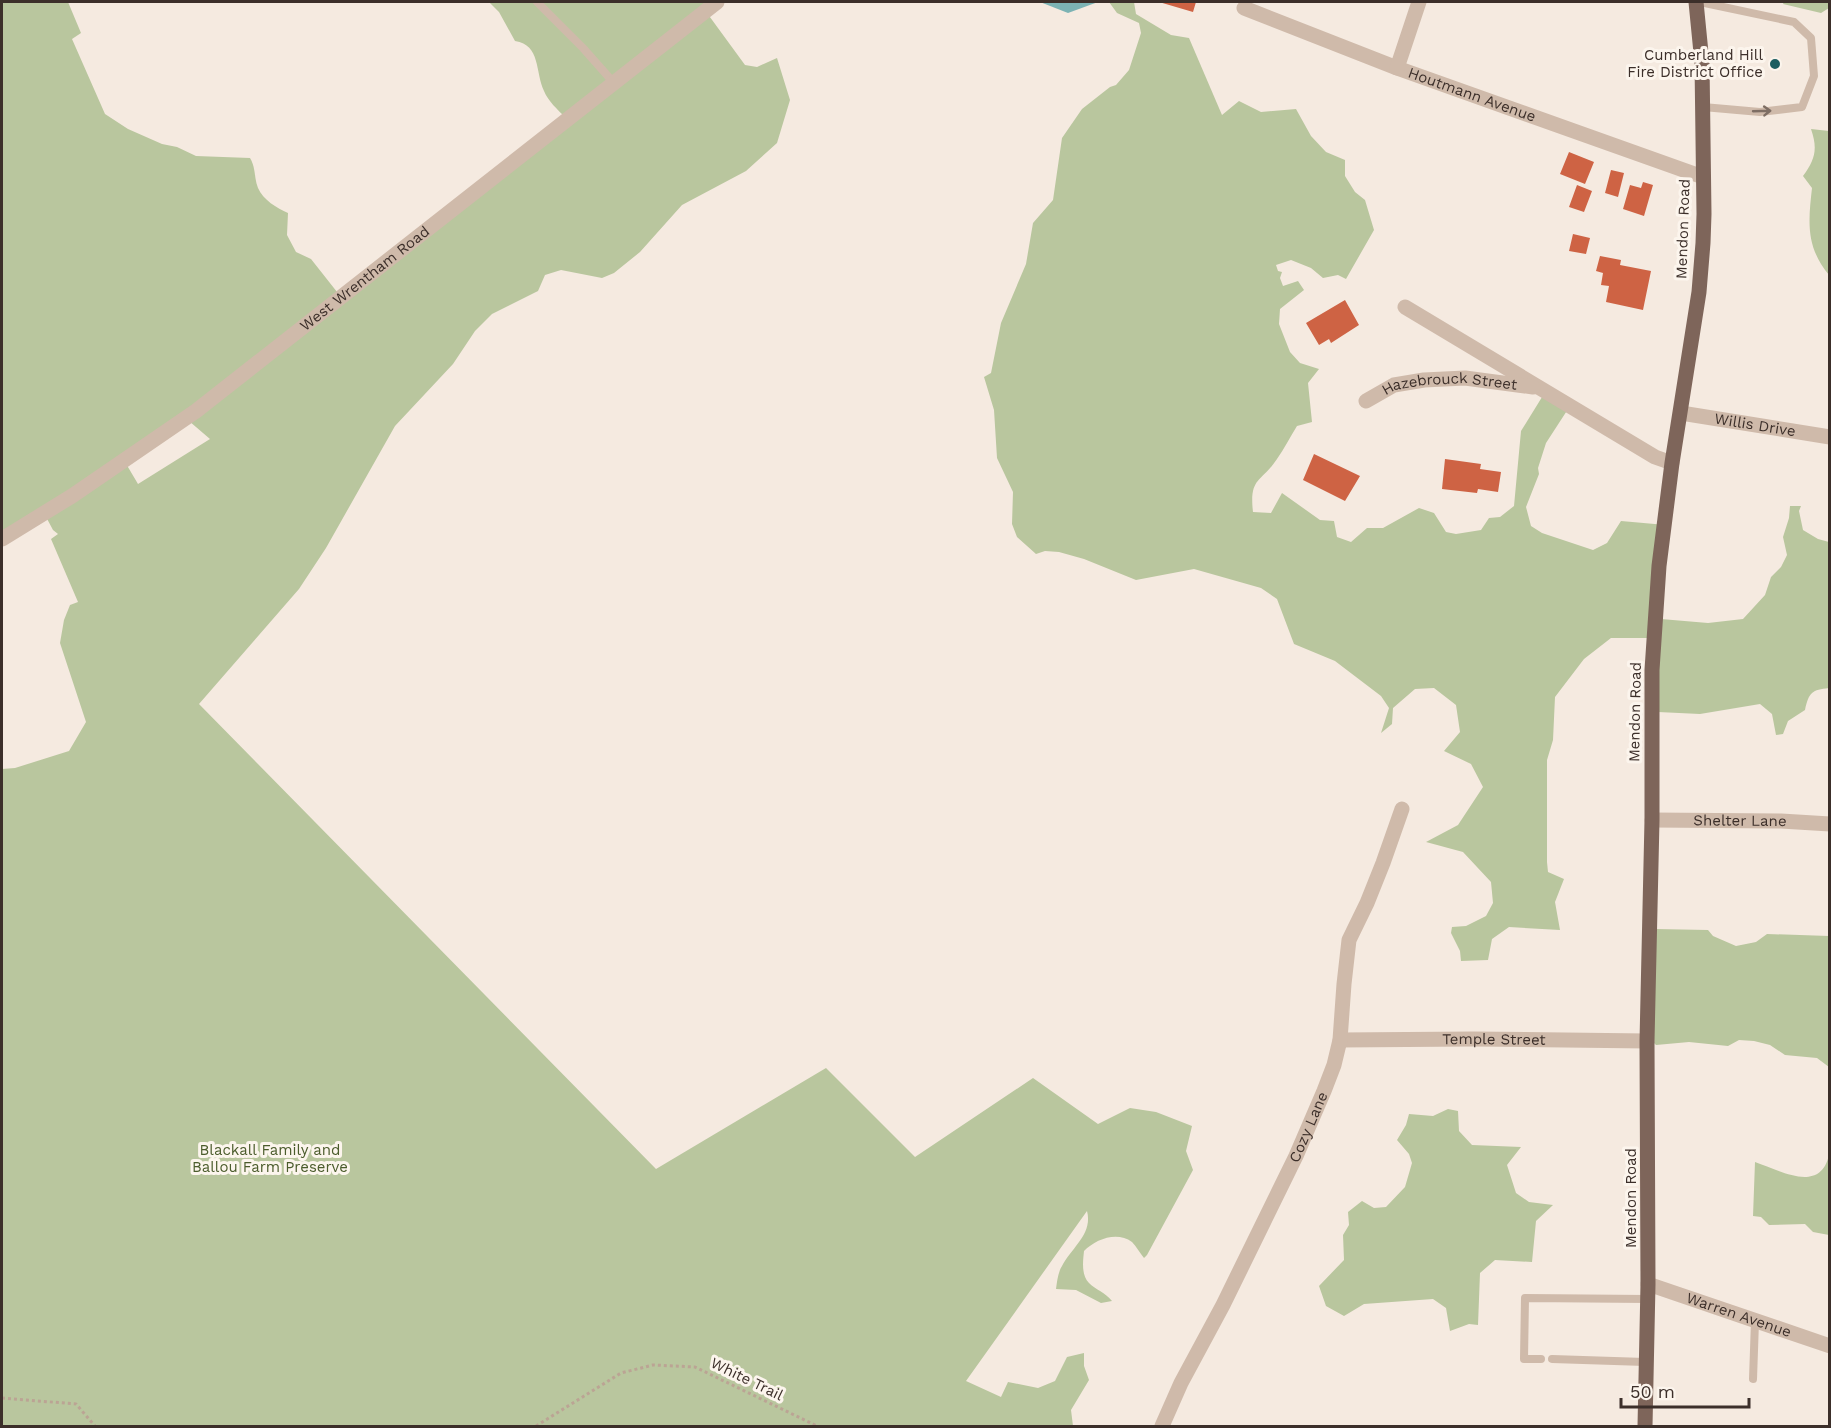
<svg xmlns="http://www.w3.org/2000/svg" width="1831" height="1428" viewBox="0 0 1831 1428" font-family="'Work Sans',sans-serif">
<rect width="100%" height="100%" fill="#f5eae0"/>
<path fill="#b9c69e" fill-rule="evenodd" d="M 2,2 L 68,2 L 81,33 L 72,39 L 105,114 L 128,129 L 162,144 L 177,147 L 196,156 L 250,158 C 256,168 254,178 258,188 C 263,200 277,208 288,213 L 287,235 L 296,252 L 311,259 L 341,297 L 565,117 C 558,110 548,101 544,91 C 535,72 541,45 515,41 L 499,12 L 489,2 L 718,2 L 707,13 L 745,65 L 757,67 L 777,58 L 790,100 L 777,143 L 746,171 L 682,205 L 640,252 L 614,273 L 602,278 L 561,270 L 545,275 L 538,291 L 492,314 L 475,331 L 453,364 L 395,426 L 326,548 L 299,589 L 199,704 L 656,1169 L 826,1068 L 915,1157 L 1033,1078 L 1098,1124 L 1130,1108 L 1156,1112 L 1192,1126 L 1186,1151 L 1193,1170 L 1147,1255 L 1144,1258 C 1140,1253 1136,1246 1132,1242 C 1117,1231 1096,1239 1084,1251 C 1083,1261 1081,1275 1089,1283 C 1096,1290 1105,1292 1112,1301 L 1101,1303 L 1076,1290 L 1056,1289 C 1057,1282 1058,1272 1062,1266 C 1072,1247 1093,1234 1087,1211 L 966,1381 L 1001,1397 L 1008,1382 L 1038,1388 L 1055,1381 L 1067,1357 L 1084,1353 L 1084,1366 L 1089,1380 L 1071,1410 L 1073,1426 L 2,1426 L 2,769 L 15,768 L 69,751 L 86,722 L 60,643 L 64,620 L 70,605 L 78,602 L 51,539 L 58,534 L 53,530 L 45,515 L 2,539 ZM 189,421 L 210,439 L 138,484 L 125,462 Z
M 1109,2 L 1134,2 L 1136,14 L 1171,35 L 1189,38 L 1222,115 L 1239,101 L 1261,112 L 1296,109 L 1311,136 L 1326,152 L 1345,160 L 1345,176 L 1355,192 L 1365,200 L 1374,230 L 1346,279 L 1338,275 L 1323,278 L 1311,268 L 1291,260 L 1276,265 L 1278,271 L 1282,272 L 1280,278 L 1283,286 L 1298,281 L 1304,290 L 1280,309 L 1279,324 L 1290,352 L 1300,363 L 1319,369 L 1308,383 L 1312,422 L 1297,426 C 1290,437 1284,449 1277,459 C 1261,483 1249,477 1253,512 L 1271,513 L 1282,493 L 1320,520 L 1334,521 L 1337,537 L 1351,542 L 1367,528 L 1383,528 L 1419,508 L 1434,513 L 1446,532 L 1456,534 L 1481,530 L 1489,518 L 1500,517 L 1514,506 L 1521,431 L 1547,389 L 1570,406 L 1546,443 L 1538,468 L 1539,474 L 1526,507 L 1531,526 L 1542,533 L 1593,550 L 1607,543 L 1621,521 L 1666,525 L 1661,619 L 1708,623 L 1743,619 L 1765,595 L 1771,577 L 1781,567 L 1787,555 L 1783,537 L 1789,518 L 1790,506 L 1801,506 L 1799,511 L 1803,530 L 1818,539 L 1829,542 L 1829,688 C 1812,690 1809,692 1805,710 L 1788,721 L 1783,734 L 1776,735 L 1772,714 L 1760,704 L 1700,714 L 1658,712 L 1656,638 L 1611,638 L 1584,659 L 1555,697 L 1553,740 L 1547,760 L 1547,862 L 1548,872 L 1564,879 L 1555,902 L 1560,930 L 1509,927 L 1492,939 L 1488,960 L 1461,961 L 1460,951 L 1451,933 L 1452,927 L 1466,926 L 1486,916 L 1493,903 L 1491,882 L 1463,852 L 1426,842 L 1458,825 L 1483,787 L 1471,764 L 1444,751 L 1460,732 L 1456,705 L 1434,688 L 1415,689 L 1393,708 L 1392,724 L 1381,733 L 1389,708 L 1381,696 L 1335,661 L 1294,644 L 1277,599 L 1261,588 L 1194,569 L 1136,580 L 1084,559 L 1059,552 L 1045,551 L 1036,554 L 1017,537 L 1012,524 L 1013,492 L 997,458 L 994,410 L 984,377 L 991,373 L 1001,323 L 1026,264 L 1033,223 L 1053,200 L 1062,138 L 1082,109 L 1110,87 L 1116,85 L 1129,70 L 1141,33 L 1139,23 L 1117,13 Z
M 1784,2 L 1829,2 L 1829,8 L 1821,13 L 1783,4 Z
M 1811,129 L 1829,131 L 1829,275 C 1806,247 1808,223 1812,188 L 1803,176 C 1815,160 1818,149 1811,129 Z
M 1655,929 L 1708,930 L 1713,936 L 1736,946 L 1756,942 L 1767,934 L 1829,936 L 1829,1067 L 1817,1058 L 1785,1055 L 1770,1045 L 1754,1041 L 1739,1040 L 1728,1046 L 1689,1042 L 1656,1045 L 1652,1041 Z
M 1448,1109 L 1458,1111 L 1459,1131 L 1472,1145 L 1521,1147 L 1507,1165 L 1516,1193 L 1529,1202 L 1553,1205 L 1536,1221 L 1532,1262 L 1495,1260 L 1480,1273 L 1478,1325 L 1469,1324 L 1450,1331 L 1446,1308 L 1433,1299 L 1364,1304 L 1344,1316 L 1326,1306 L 1319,1286 L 1344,1260 L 1343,1235 L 1349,1225 L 1348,1212 L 1362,1201 L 1374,1208 L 1386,1207 L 1405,1187 L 1412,1163 L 1409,1154 L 1397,1140 L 1406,1125 L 1409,1114 L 1433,1116 Z
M 1829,1155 L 1829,1235 L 1813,1232 L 1805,1224 L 1769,1225 L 1761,1217 L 1753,1216 L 1755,1162 C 1781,1171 1820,1194 1829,1155 Z"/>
<path fill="#7cb3b4" d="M 1040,2 L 1098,2 L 1068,13 Z"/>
<path fill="#ce6344" d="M 1159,2 L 1196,2 L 1193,12 Z
M 1569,152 L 1594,162 L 1585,184 L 1560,174 Z
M 1611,170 L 1624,173 L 1618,197 L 1605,193 Z
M 1643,182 L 1653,185 L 1644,216 L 1623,209 L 1630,185 L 1641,188 Z
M 1577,185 L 1592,191 L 1584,212 L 1569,207 Z
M 1573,234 L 1590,238 L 1586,254 L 1569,251 Z
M 1600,256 L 1621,260 L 1620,265 L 1651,271 L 1643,310 L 1606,302 L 1609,286 L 1601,285 L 1603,273 L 1596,271 Z
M 1345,300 L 1359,325 L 1331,343 L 1329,339 L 1319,345 L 1306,323 Z
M 1314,454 L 1360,476 L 1345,501 L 1303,480 Z
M 1445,459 L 1481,464 L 1480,469 L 1501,472 L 1498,492 L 1478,489 L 1477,493 L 1442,489 Z"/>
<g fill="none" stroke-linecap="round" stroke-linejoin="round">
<path stroke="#bba494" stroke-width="3" stroke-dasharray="3 3" stroke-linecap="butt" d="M 2,1398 L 76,1404 L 95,1426
M 536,1426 L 621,1373 L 653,1365 L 695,1367 L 817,1426"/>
<path stroke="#cfbaaa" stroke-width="8" d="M 537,2 L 583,48 L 614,83
M 1700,2 L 1794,22 L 1811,38 L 1814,76 L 1802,107 L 1760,112 L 1703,107
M 1541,1359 L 1524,1359 L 1525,1298 L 1648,1299
M 1552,1359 L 1645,1362
M 1753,1379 L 1755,1321"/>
<g stroke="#cfbaaa" stroke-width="15">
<path id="s1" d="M 1244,8 L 1397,68 L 1703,177"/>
<path d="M 1397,68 L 1419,2"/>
<path d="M 1405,307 L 1655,457 L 1672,463"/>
<path id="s2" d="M 1366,401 L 1394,385 L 1424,380 L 1465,378 L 1533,387"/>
<path id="s3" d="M 1681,413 L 1830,437"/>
<path id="s4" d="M 1652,820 L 1781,821 L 1830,824"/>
<path id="s5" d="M 1340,1040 L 1473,1039 L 1647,1041"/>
<path id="s6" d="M 1648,1284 L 1830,1346"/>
<path id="s7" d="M 1162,1426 L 1181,1383 L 1223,1305 L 1296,1156 L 1324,1091 L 1334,1065 L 1340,1040 L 1344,984 L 1349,940 L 1367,903 L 1383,863 L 1402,809"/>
</g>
<path stroke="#cfbaaa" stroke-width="15" id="s8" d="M 2,539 L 72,496 L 196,411 L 717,2"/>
<path stroke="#7e655a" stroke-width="15" d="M 1645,1426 L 1648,1284 L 1647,1041 L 1652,820 L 1652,670 L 1659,566 L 1672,463 L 1699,292 L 1703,243 L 1704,214 L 1702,63 L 1696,2"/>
</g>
<defs><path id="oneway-shaft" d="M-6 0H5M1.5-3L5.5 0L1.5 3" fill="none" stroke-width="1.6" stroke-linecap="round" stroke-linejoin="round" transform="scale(1.5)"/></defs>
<use stroke="#7e6e64" href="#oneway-shaft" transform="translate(1762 111) rotate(-2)"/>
<circle fill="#1c5e61" stroke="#fcf5ed" stroke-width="2" cx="1775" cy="64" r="6"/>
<g text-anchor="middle" stroke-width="6" stroke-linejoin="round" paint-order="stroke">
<g font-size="15" fill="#3c2f2a" stroke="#fcf5ed" text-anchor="end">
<text x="1763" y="60">Cumberland Hill<tspan x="1763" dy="17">Fire District Office</tspan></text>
</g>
<g font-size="15" fill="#3c2f2a" stroke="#fcf5ed">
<text dy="5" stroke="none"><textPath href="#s1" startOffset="244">Houtmann Avenue</textPath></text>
<text transform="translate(1683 229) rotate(-88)" y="5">Mendon Road</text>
<text dy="5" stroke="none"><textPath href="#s8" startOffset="447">West Wrentham Road</textPath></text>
<text dy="5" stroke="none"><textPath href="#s2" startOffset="88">Hazebrouck Street</textPath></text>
<text dy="5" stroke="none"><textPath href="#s3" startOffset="75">Willis Drive</textPath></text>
<text transform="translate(1635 712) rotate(-89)" y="5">Mendon Road</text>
<text dy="5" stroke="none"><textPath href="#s4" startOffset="88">Shelter Lane</textPath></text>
<text dy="5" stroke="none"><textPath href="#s5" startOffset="154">Temple Street</textPath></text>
<text dy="5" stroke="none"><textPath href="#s7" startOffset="333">Cozy Lane</textPath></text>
<text transform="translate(1631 1198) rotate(-90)" y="5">Mendon Road</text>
<text dy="5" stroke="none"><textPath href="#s6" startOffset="96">Warren Avenue</textPath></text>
<text transform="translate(747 1379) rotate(26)" y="5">White Trail</text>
</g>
<g font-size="15" fill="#4b5c2c" stroke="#fcf5ed">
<text x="270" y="1155">Blackall Family and<tspan x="270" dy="17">Ballou Farm Preserve</tspan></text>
</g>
</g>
<rect width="1831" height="1428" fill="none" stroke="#3c2f2a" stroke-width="6"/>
<path d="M1621 1398v9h128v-9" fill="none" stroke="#3c2f2a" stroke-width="3"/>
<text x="1630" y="1398" font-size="18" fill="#3c2f2a" stroke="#fcf5ed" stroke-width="4.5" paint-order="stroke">50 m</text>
</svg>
